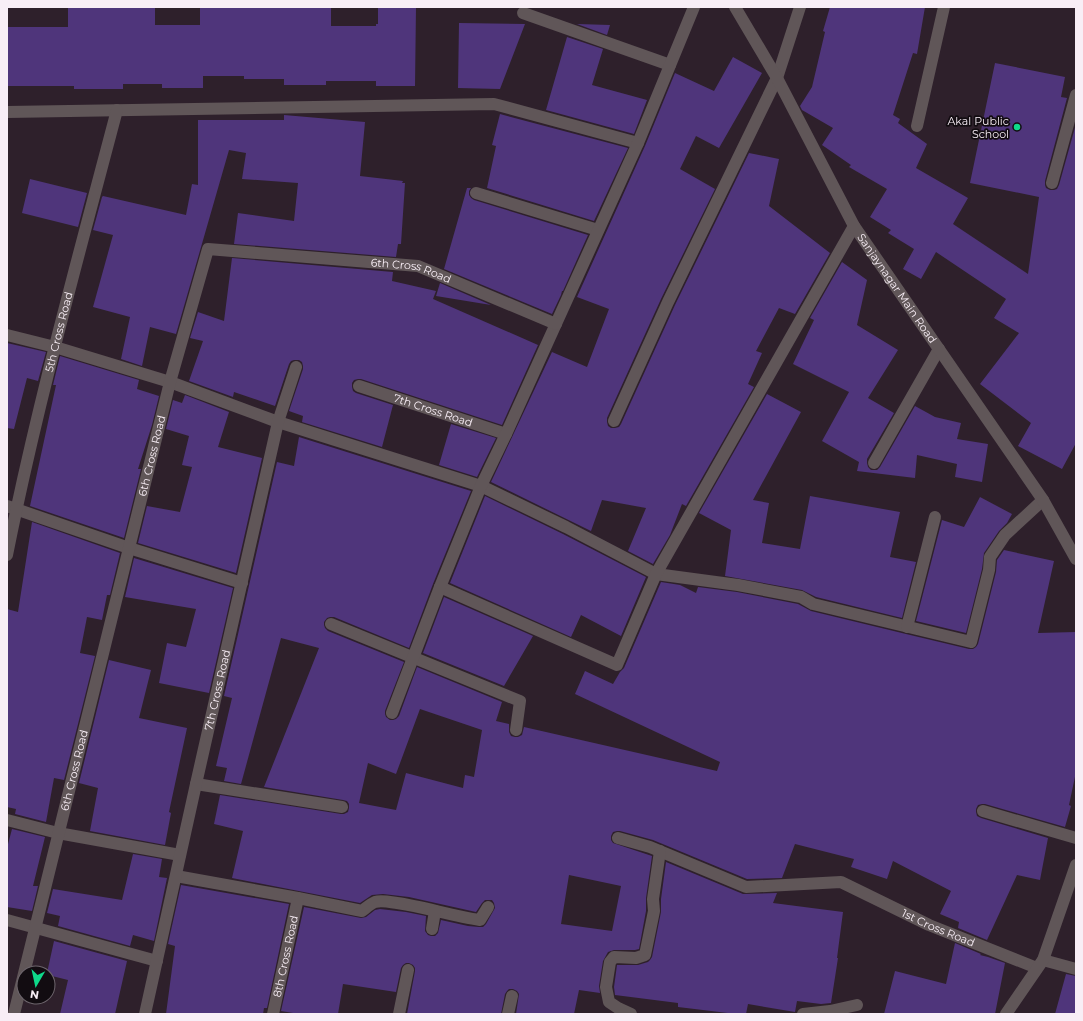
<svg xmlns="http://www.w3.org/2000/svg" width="1083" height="1021" viewBox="0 0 1083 1021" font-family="Montserrat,sans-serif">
<rect width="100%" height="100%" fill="#2e202b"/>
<path fill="#4f357b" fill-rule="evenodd" d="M 68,7 L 155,7 L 155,25 L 200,25 L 200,7 L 331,7 L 331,26 L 376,26 L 376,24 L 378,24 L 378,7 L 416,7 L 415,86 L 376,86 L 376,81 L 326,81 L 326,85 L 284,85 L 284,79 L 244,79 L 244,76 L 203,76 L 203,88 L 162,88 L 162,84 L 123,84 L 123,89 L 74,89 L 74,86 L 7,86 L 7,27 L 68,27 Z
M 830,7 L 925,7 L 917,54 L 913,53 L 893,115 L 900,119 L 898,123 L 927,144 L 916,168 L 968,198 L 953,224 L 1028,274 L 1039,197 L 970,183 L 995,63 L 1065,77 L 1061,97 L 1067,98 L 1045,181 L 1045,185 L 1046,188 L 1050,190 L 1054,190 L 1057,189 L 1059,185 L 1076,124 L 1076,443 L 1062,469 L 1018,446 L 1031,423 L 980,384 L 1019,333 L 994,318 L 1006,299 L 936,252 L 921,279 L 903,269 L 914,249 L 888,233 L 891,230 L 870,217 L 887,189 L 849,167 L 851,165 L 822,145 L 833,128 L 802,110 L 800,106 L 812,87 L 825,32 L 823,31 Z
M 459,23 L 525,24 L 500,89 L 458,88 Z
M 577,24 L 610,25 L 607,35 Z
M 567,37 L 603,49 L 592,85 L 647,100 L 634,134 L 546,110 Z
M 733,57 L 762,73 L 719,148 L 696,136 L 680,169 L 715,189 L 661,299 L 607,418 L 607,422 L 608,426 L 611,428 L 615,428 L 619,427 L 621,424 L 675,305 L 749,153 L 779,159 L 769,206 L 830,253 L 795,314 L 779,308 L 756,351 L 762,353 L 748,384 L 754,387 L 686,506 L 682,504 L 670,535 L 653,564 L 628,551 L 646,508 L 602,500 L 591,531 L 491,482 L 552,352 L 587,367 L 609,309 L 577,297 L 645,146 L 675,73 L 714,91 Z
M 500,114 L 628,148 L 594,221 L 487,188 L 496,146 L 492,145 Z
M 284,115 L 365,122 L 360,176 L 403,181 L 402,183 L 405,183 L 401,244 L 398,244 L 396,257 L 234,244 L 238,213 L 294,221 L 298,183 L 242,179 L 246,153 L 229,150 L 176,334 L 150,327 L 142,366 L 121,359 L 130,317 L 93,307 L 113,235 L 93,230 L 102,197 L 103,196 L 186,215 L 192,184 L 198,185 L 198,120 L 284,120 Z
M 30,179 L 87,193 L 78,227 L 22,213 Z
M 467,188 L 471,188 L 469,191 L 469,195 L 471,198 L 474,200 L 588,235 L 563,291 L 562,291 L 561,295 L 552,314 L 444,269 Z
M 232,258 L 393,272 L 392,281 L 436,291 L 433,299 L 538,345 L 502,425 L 361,379 L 358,379 L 354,380 L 352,383 L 352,387 L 353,391 L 356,393 L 393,405 L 382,447 L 302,422 L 303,416 L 289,411 L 303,369 L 303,366 L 302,362 L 299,360 L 294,360 L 291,361 L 289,364 L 275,406 L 234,392 L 233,397 L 189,381 L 203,341 L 190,338 L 198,312 L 224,321 Z
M 842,262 L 867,280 L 857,325 L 898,350 L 868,398 L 894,413 L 867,459 L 867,463 L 868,467 L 871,470 L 877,470 L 880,467 L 915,406 L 935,417 L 961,423 L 957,439 L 988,444 L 982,482 L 955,477 L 957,464 L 917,455 L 915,478 L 857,471 L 859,462 L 822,441 L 849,392 L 793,364 L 814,320 L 810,318 Z
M 440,283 L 491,305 L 436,296 Z
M 7,343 L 46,352 L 38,381 L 27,378 L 14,429 L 7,428 Z
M 60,356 L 139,380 L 137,389 L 159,396 L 152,425 L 138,469 L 141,469 L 124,538 L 30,506 L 56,385 L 53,385 Z
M 767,394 L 801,412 L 753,500 L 769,503 L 762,543 L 800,549 L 810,496 L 900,512 L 890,557 L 916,562 L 902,618 L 816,597 L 802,590 L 725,576 L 731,530 L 699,513 Z
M 185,395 L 229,412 L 218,447 L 262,458 L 236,573 L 138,543 L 147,506 L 180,512 L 192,467 L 182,465 L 189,436 L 166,429 L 173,400 L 182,403 Z
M 451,424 L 496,438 L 477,477 L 439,465 Z
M 299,437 L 471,491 L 433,584 L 409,648 L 334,617 L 330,617 L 327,618 L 324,622 L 324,625 L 325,628 L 328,631 L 404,662 L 385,711 L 385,714 L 386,717 L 390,720 L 393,720 L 396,719 L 399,716 L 417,667 L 502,702 L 496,721 L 509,724 L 509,732 L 511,736 L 515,737 L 518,737 L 522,735 L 524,727 L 717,771 L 720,762 L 575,694 L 585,671 L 613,684 L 620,672 L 624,668 L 661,582 L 680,585 L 696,593 L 698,587 L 737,592 L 798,604 L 811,611 L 906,634 L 969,649 L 973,649 L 976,647 L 978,644 L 996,572 L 997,560 L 1004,550 L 1054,561 L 1038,633 L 1076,632 L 1076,772 L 1069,805 L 1071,806 L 1065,827 L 985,804 L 982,804 L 978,805 L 976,809 L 976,812 L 977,816 L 981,818 L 1048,838 L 1040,880 L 1017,875 L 987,940 L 958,928 L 959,922 L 940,914 L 951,891 L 893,861 L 887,879 L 851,867 L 854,859 L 795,844 L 782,878 L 747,879 L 653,840 L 620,831 L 617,831 L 613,832 L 611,836 L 611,840 L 613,843 L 652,856 L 646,898 L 646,911 L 639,949 L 635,950 L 614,950 L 608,952 L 603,961 L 599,986 L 600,993 L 579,990 L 574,1014 L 516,1014 L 519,994 L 517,991 L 513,989 L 509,989 L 507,991 L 505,994 L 501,1014 L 407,1014 L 415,971 L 415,968 L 413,965 L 409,963 L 406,963 L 403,965 L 401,968 L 396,992 L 343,984 L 338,1014 L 299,1014 L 281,1011 L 304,907 L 361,918 L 366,917 L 375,910 L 380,909 L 406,912 L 426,916 L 425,931 L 428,935 L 431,936 L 435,936 L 438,933 L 441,920 L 468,926 L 479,927 L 483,927 L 486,924 L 495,908 L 494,903 L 492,900 L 485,900 L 482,903 L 476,912 L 409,897 L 383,894 L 372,895 L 360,903 L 232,878 L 243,831 L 214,824 L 220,795 L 341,814 L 344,814 L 348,812 L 349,808 L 349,804 L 347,801 L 343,800 L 264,787 L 319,648 L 281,638 L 241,784 L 224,781 L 227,768 L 216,766 L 232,698 L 224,696 L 277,462 L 294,466 ZM 420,709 L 482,730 L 474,777 L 465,775 L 463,788 L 406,773 L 396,810 L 359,803 L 368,763 L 396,774 ZM 569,875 L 621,886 L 612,931 L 561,924 Z
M 485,496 L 563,534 L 646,577 L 621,636 L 581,615 L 571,637 L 450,583 Z
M 980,497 L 1012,514 L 1007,523 L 999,531 L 984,553 L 982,569 L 966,633 L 916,621 L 942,520 L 964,527 Z
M 32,522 L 120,553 L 110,595 L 107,595 L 102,620 L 87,617 L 80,653 L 95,656 L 64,780 L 54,778 L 46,822 L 15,814 L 16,809 L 7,807 L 7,609 L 18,612 Z
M 134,558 L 233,588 L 209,693 L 159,683 L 167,643 L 186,647 L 196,609 L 125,597 Z
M 444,597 L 533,636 L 504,686 L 423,653 Z
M 109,660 L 151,670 L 139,718 L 187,728 L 169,812 L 171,813 L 165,845 L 90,831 L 98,788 L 79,783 Z
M 12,829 L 45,837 L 33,886 L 38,886 L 32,911 L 7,907 L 7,848 Z
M 133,854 L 162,859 L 159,877 L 167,878 L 154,941 L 133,935 L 130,946 L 58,926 L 60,916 L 47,913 L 53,889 L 122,900 Z
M 666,862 L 743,894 L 777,893 L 773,903 L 843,912 L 837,958 L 838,958 L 831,1003 L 821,1004 L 797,1001 L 795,1012 L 748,1004 L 746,1014 L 736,1014 L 678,1007 L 678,1003 L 615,995 L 614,987 L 617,965 L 638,965 L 648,962 L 650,960 L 652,957 L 661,912 L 661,899 Z
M 181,885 L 289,904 L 267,1008 L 264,1008 L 263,1014 L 166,1014 L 175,946 L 168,944 Z
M 54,941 L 127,961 L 115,1014 L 60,1014 L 68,980 L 48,975 L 48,973 L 47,973 Z
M 955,943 L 981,954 L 980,955 L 988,957 L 1005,963 L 995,1014 L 884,1014 L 895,971 L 946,984 Z
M 1066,974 L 1076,976 L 1076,1014 L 1055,1014 Z"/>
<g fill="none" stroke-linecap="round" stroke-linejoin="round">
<g stroke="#605658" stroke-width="12">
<path d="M 523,13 L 670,65"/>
<path d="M 7,112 L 494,104 L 638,143"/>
<path d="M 917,126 L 944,7"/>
<path d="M 1052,183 L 1076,95"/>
<path d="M 476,193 L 598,230"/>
<path d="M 7,335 L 55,347 L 170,382 L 278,422 L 481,486 L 566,527 L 656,574 L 738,585 L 801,597 L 813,604 L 971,642 L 989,570 L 990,557 L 1005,535 L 1043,500"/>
<path id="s1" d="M 359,386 L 506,434"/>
<path d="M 614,421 L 668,302 L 777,78 L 800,7"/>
<path d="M 874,463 L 939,349"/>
<path d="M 7,506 L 129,548 L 242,583"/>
<path id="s2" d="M 7,555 C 37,405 78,258 117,110"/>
<path d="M 440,587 L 617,665 L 656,574 L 854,226"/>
<path d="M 331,624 L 520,701 L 516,730"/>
<path d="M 907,627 L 935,517"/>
<path d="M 392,713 L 440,587 L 481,486 L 506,434 L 638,143 L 694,7"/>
<path d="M 196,784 L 342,807"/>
<path d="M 983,811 L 1076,838"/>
<path d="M 7,820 L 58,833 L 180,855"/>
<path id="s3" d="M 618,838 L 650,847 L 746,887 L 841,882 L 929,925 L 1037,968"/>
<path d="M 176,876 L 298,898 L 362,911 C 366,908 370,904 375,902 C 381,900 390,902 397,903 C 425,907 452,916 480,920 L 488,907"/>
<path d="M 7,920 L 157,961"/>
<path d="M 432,929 L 435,911"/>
<path d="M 1043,960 L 1076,969"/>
<path id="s4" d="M 14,1014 L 170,382 L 208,249 L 418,266 L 556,324"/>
<path id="s5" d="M 145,1014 L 196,784 L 278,422 L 296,367"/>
<path id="s6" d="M 273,1014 L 298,898"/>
<path d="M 399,1014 L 408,970"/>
<path d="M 508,1014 L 512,996"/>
<path d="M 631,1014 L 618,1008 L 609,1002 L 606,987 L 610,962 L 614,957 L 636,958 L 645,955 L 654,911 L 653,899 L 660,851"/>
<path d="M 803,1014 L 830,1011 L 857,1005"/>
</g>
<g stroke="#605658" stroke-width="12">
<path id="s7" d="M 735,7 L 777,78 L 854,226 L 1043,500 L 1076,559"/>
<path d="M 1006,1014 L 1043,960 L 1076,865"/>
</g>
</g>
<circle fill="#0ed98a" stroke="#120c11" stroke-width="1.5" cx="1017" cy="127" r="4"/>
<g text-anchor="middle" stroke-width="3.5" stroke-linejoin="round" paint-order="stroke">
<g font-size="11" fill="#f8eef6" stroke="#120c11" text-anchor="end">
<text x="1009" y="125">Akal Public<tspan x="1009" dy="13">School</tspan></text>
</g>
<g font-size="11" fill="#f8eef6" stroke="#120c11">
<text dy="4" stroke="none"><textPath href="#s4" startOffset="994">6th Cross Road</textPath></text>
<text dy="4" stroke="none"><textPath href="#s7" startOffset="325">Sanjaynagar Main Road</textPath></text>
<text dy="4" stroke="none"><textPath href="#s2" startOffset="229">5th Cross Road</textPath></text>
<text dy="4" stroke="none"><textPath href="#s1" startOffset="78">7th Cross Road</textPath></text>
<text dy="4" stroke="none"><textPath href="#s4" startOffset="575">6th Cross Road</textPath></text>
<text dy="4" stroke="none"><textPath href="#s5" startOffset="332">7th Cross Road</textPath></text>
<text dy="4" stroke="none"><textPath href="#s4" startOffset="251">6th Cross Road</textPath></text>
<text dy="4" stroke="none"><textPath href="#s3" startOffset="340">1st Cross Road</textPath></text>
<text dy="4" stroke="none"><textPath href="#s6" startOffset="59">8th Cross Road</textPath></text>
</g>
</g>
<rect width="1083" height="1021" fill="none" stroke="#f8eef6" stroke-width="16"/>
<g transform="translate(36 985) rotate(189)"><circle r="19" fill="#120c11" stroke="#6e666d"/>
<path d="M0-3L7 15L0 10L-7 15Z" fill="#0ed98a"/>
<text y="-6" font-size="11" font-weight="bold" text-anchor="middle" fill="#f8eef6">N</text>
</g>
</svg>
